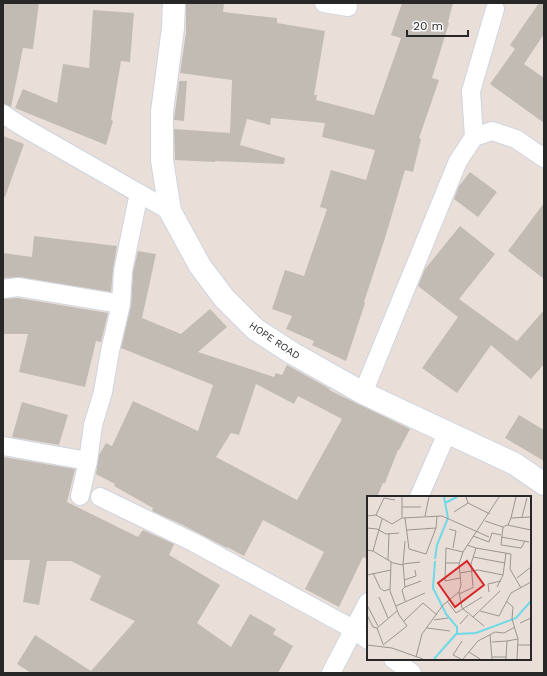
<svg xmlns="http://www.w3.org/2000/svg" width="547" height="676" viewBox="0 0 547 676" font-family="'Work Sans',sans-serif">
<rect width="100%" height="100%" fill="#e9dfd8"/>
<path fill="#c1bbb4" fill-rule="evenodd" d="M 3,3 L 39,3 L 33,49 L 23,48 L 11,107 L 3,104 Z
M 186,3 L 224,3 L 223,12 L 277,18 L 277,23 L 325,31 L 314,95 L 317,95 L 316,100 L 374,115 L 401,38 L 391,35 L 402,3 L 453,3 L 448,22 L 449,23 L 432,78 L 439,80 L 419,138 L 421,139 L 413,172 L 405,170 L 385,238 L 364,302 L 365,303 L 346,361 L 312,345 L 314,341 L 286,329 L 292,316 L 272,309 L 285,270 L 304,276 L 327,209 L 320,207 L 331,170 L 366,180 L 375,150 L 322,137 L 325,123 L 271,118 L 270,125 L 247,119 L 240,145 L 285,158 L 284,164 L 215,161 L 215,162 L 175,160 L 174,129 L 230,133 L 232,80 L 180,73 L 186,33 Z
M 539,3 L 544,3 L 544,34 L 524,64 L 544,78 L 544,123 L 490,84 L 515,49 L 510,45 Z
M 93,10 L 134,13 L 130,62 L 121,61 L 111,120 L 113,121 L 106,145 L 15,108 L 23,89 L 57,103 L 63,64 L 89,68 Z
M 179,81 L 187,81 L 184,121 L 174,120 Z
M 3,136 L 24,144 L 5,197 L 3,196 Z
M 470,172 L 497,192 L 478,217 L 454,199 L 459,186 Z
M 544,203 L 544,279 L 508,251 Z
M 460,226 L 495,254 L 459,299 L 517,341 L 544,310 L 544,364 L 531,379 L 491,345 L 457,393 L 422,368 L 458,317 L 418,286 L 425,269 Z
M 34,236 L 117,246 L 113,269 L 111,292 L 20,277 L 3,278 L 3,253 L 32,257 Z
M 138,251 L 156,254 L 142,318 L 181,334 L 210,309 L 227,327 L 198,352 L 274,377 L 276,373 L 282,375 L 287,365 L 330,389 L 329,390 L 410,429 L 399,450 L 398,450 L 385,483 L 383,483 L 377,497 L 368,497 L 368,559 L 363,557 L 339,607 L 305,589 L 324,552 L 263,520 L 244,556 L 227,547 L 227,548 L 183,525 L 152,511 L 153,508 L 114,486 L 115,484 L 96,474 L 99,455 L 106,443 L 112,446 L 133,401 L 198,431 L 213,385 L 121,348 L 131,306 L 133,272 ZM 256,384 L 294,404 L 298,396 L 342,419 L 297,500 L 216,457 L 231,433 L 239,435 Z
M 18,298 L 108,313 L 101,342 L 96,341 L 85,387 L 19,372 L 28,334 L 3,334 L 3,299 Z
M 22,402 L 68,415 L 59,445 L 12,437 Z
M 519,415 L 544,430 L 544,461 L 505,438 Z
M 3,457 L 75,469 L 67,502 L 138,537 L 143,530 L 174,544 L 169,555 L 220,585 L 197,623 L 231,647 L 250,614 L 276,629 L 273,634 L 293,646 L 278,673 L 31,673 L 17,664 L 35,635 L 91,671 L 135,621 L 90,600 L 101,576 L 71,561 L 47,561 L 39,605 L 23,602 L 30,560 L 3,560 Z"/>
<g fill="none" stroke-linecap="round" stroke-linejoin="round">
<g stroke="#ced4e0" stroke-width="20">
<path id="street" d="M 324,3 L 348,7
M 3,114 L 23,127 L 170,211
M 474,137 L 471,91 L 495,9
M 3,289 L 18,287 L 121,304
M 363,393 L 458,161 L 474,137 L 492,131 L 516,139 L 544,158
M 3,446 L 88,461
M 80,496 L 88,461 L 93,425 L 103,392 L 110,351 L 121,304 L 123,271 L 139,193
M 100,497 L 193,542 L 353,629 L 368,640
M 419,497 L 447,433
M 393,659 L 412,673
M 331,673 L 368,602"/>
</g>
<g stroke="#ced4e0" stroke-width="24">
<path id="secondary" d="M 174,3 L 173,28 L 162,112 L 162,160 L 170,211 L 200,266 L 224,298 L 255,329 L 292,353 L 363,393 L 515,464 L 544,484"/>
</g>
<use href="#street" stroke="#fff" stroke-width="18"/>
<use href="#secondary" stroke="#fff" stroke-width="22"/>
</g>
<g text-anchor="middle" stroke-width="3.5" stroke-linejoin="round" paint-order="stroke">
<g font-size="10" fill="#272727" stroke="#fff">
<text transform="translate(275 340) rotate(34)" y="4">HOPE ROAD</text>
</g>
</g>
<g transform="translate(367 496)">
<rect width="164" height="164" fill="#e9dfd8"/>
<path fill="none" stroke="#6ed9e8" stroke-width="2" d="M 78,7 L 90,1M 68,63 L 70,49 L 81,22 L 77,1M 90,138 L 109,137 L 149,122 L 164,105M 67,163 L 90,137 L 90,131 L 79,118 L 66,92 L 68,65"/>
<path fill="none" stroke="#9b9591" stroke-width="1" d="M 99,1 L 101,7 L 123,18M 35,11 L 54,11M 87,16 L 101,7M 9,19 L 17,2 L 28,4M 0,20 L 9,19 L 25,28 L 35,22 L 75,20 L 122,41M 58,20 L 62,1M 35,21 L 35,1M 155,21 L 160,2M 38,22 L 42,53 L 59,58 L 69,32 L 70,20M 144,22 L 149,1M 118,25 L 136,31M 141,29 L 144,22 L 164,21M 0,32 L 10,33 L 19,38 L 32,37M 82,33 L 89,35 L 86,52M 40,34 L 69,32M 106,40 L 122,46 L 125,37 L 134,39M 134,41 L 162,46M 38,45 L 36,68 L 38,91 L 35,94 L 38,105M 158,45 L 154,52 L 134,49 L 136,31 L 140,29 L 164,34M 100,49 L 109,52 L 104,68 L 106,90M 109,52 L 144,58 L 143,73 L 154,92M 0,54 L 6,55 L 15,23M 6,55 L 26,67 L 36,69M 106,61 L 138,67M 21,64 L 22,38M 78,67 L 92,67M 36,68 L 53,66M 6,77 L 13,92 L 17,95 L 23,93M 93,77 L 111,74 L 136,79M 0,79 L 24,74M 93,82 L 78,85 L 79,52 L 96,56M 150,82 L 164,71M 37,84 L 49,80 L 48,74M 38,91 L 54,85M 130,91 L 136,79 L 139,57M 92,96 L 95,112 L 117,130M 122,96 L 121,88 L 134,85M 92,98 L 107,91M 12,101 L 21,122M 80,105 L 89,117 L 115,101M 139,105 L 146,111 L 145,123 L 151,143 L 150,163M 0,109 L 11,130M 29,110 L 58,97M 113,115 L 132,120 L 144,97 L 164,86M 0,119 L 6,131 L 10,132 L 16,148M 106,121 L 133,95M 67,124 L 81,122M 37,125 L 56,107 L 70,119M 153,127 L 164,122M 93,128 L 101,119M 10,132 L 30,115M 60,132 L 83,135M 123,139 L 125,163M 125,146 L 140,145M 0,149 L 25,152 L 56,163M 16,149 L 40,130 L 32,119 L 23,95 L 24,66M 151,149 L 164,149M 102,156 L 113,163M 49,161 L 55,138 L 76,109 L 92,96 L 94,89 L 92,68 L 96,56 L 132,1M 125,161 L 139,161M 94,163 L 86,159 L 95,145M 96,163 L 111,145 L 128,136 L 137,137 L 148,131M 139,163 L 140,145 L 151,143"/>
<path fill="#d62828" fill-opacity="0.15" stroke="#d62828" stroke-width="2" d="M 100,65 L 117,89 L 88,111 L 71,87 Z"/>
<rect width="164" height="164" fill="none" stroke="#272727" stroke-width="2"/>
</g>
<rect width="547" height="676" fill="none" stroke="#272727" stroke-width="8"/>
<path d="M407 30v6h61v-6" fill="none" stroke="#272727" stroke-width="2"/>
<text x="413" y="30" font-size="12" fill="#272727" stroke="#ffffff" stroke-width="3" paint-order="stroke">20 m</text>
</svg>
